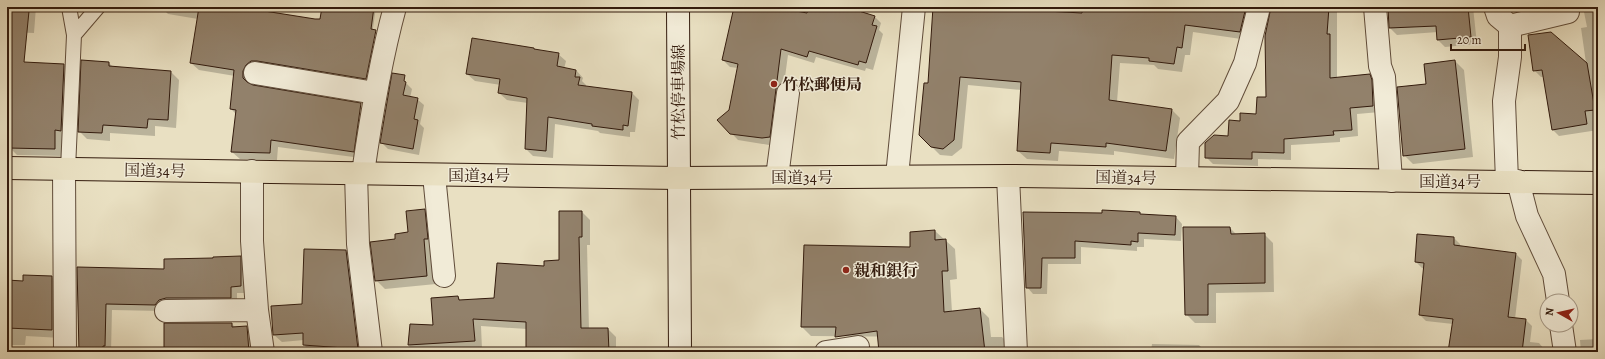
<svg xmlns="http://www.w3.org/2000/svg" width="1605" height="359" viewBox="0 0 1605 359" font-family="Alegreya,'Noto Serif JP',serif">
<rect width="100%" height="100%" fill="#e9e0c2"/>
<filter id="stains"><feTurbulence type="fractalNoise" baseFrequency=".005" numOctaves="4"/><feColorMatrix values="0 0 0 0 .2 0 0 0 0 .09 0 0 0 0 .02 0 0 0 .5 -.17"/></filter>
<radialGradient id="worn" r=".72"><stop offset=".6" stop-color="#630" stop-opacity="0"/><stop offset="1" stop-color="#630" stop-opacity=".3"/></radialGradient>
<path fill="#0003" d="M 7,7 L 36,7 L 34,33 L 7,32 Z
M 161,7 L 256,7 L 255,11 L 321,20 L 323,7 L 376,7 L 365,84 L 250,79 L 250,85 L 360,107 L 368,114 L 361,158 L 278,147 L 277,160 L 240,159 L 232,152 L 237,115 L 231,109 L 235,76 L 199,70 L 191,63 L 198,19 L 168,14 Z
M 735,7 L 770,7 L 782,10 L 783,7 L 860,7 L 859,12 L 874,16 L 881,23 L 879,30 L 883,34 L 873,70 L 866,68 L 865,71 L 816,57 L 814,63 L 788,55 L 776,143 L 769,145 L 738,140 L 719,120 L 730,111 L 738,68 L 730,67 L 723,60 Z
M 934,7 L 1256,7 L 1248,40 L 1193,32 L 1190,55 L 1185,55 L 1182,72 L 1158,69 L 1154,65 L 1120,63 L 1117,102 L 1172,110 L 1180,118 L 1174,159 L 1114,151 L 1114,155 L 1059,151 L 1058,161 L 1027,159 L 1018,151 L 1022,90 L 968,85 L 962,148 L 952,156 L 940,155 L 920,135 L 929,84 Z
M 1272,7 L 1337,7 L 1337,78 L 1369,75 L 1376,82 L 1380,112 L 1357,114 L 1358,136 L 1340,138 L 1340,142 L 1291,145 L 1291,160 L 1258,159 L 1258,166 L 1213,164 L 1206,157 L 1229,137 L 1241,122 L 1257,115 L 1267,98 Z
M 1388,7 L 1473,7 L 1477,44 L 1445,47 L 1438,40 L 1438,32 L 1397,35 L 1390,28 Z
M 1583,7 L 1598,7 L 1598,68 L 1593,69 L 1598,97 L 1598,130 L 1559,136 L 1552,129 L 1544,77 L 1541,77 L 1534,70 L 1586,63 L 1581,28 L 1587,27 Z
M 534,49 L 536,51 L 558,54 L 566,61 L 564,69 L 576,70 L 583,78 L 582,81 L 586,85 L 586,87 L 632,93 L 639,100 L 635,132 L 630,132 L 630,137 L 600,133 L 598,131 L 555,124 L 553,158 L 533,156 L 526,149 L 528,103 L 507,100 L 499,93 L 501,85 L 475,81 L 467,74 Z
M 1455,61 L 1464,70 L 1473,157 L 1413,164 L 1404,155 L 1427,85 Z
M 7,63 L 64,65 L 71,73 L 69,138 L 62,138 L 62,156 L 17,155 L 9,147 L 9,145 L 7,145 Z
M 109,63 L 113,67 L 171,72 L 179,80 L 176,128 L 155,126 L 155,136 L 110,133 L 110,141 L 87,139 L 79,131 Z
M 406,83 L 412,89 L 410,98 L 417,99 L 424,105 L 420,124 L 424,128 L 419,155 L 388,149 L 381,142 Z
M 424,210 L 433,219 L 433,247 L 436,284 L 385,289 L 376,280 L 396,240 L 409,233 Z
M 582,212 L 590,220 L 590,245 L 587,245 L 589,329 L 608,329 L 616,337 L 616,352 L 527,352 L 527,329 L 481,326 L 482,349 L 461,350 L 461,352 L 409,352 L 410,325 L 434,326 L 458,297 L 461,301 L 495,299 L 545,267 L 560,261 Z
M 1024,213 L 1103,214 L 1139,213 L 1142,216 L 1176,217 L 1182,224 L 1181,241 L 1144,239 L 1144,247 L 1137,247 L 1137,251 L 1081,247 L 1081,264 L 1048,264 L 1047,294 L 1033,294 L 1027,287 Z
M 1230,228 L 1237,235 L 1264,234 L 1273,243 L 1274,292 L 1216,293 L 1216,323 L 1195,323 L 1186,314 Z
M 935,231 L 955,249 L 957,279 L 950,280 L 952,312 L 980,309 L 989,318 L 991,337 L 1002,337 L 1011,346 L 1011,352 L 920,352 L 937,337 L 811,336 L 802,327 Z
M 1454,238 L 1460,244 L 1460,247 L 1516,254 L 1522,260 L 1515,319 L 1526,320 L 1532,326 L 1530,342 L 1539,343 L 1545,350 L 1545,352 L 1449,352 L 1453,324 L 1426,321 L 1420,315 L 1425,269 L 1422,268 L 1416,262 Z
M 346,251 L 353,258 L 364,352 L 311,352 L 304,345 L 304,340 L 282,342 L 274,335 L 272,307 L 303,305 Z
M 240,257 L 247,264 L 247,293 L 237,293 L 237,304 L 162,311 L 112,310 L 111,352 L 79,352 L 78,268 L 165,270 L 214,259 Z
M 52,277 L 60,286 L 61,338 L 26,336 L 25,345 L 7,345 L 7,281 L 24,282 Z
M 232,324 L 235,327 L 246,327 L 252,333 L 255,352 L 165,352 Z
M 1598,339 L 1598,352 L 1581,352 L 1580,340 Z
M 1152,344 L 1199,345 L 1206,352 L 1092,352 L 1119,350 L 1151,351 Z"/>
<path fill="#92816b" stroke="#331b0d" d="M 199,7 L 239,7 L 315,19 L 320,19 L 322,7 L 374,7 L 371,29 L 376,30 L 366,79 L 257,61 L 251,61 L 246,65 L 243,71 L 243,78 L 247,82 L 253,85 L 361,103 L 354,152 L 271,140 L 270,153 L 231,152 L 236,110 L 230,109 L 234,70 L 190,63 Z
M 734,7 L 775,7 L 807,13 L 809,7 L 846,7 L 875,16 L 872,25 L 877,26 L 866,63 L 859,61 L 858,65 L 809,51 L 807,57 L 781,49 L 770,137 L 762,138 L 730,134 L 717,120 L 729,110 L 738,64 L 722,60 Z
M 933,7 L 1010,7 L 1010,9 L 1082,13 L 1082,7 L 1246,7 L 1240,32 L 1185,25 L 1182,48 L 1177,47 L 1174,64 L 1149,61 L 1149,58 L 1112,55 L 1109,100 L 1172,109 L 1166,151 L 1106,143 L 1106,147 L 1051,143 L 1050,153 L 1017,151 L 1021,82 L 960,77 L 954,140 L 943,149 L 931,147 L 919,135 L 924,83 L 928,83 Z
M 1271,7 L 1329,7 L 1327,34 L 1330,34 L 1330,78 L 1370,74 L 1372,80 L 1373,106 L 1350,108 L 1352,130 L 1333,131 L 1334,135 L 1284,139 L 1284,153 L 1252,152 L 1252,159 L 1205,158 L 1205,143 L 1214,135 L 1228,136 L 1229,120 L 1240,121 L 1240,113 L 1256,114 L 1257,97 L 1266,97 L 1265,36 Z
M 1388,7 L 1468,7 L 1471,37 L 1437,40 L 1436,26 L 1389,28 Z
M 7,9 L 29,11 L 24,62 L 64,64 L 61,131 L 55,130 L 55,149 L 8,148 L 9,96 L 7,96 Z
M 1551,32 L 1587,63 L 1595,110 L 1585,111 L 1587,124 L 1552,130 L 1542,70 L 1533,71 L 1528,35 Z
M 472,38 L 534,48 L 534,49 L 559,53 L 557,66 L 576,70 L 575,77 L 580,77 L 578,85 L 632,92 L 628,126 L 623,125 L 623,130 L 592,126 L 592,124 L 548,117 L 546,151 L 525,149 L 527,98 L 498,93 L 500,79 L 466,74 Z
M 81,60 L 109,62 L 109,66 L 171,71 L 168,120 L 148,119 L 147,128 L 103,125 L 102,133 L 78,132 Z
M 1455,60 L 1465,149 L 1403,156 L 1397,87 L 1426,84 L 1424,64 Z
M 392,73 L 405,75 L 404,81 L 406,82 L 403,95 L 418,98 L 414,119 L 418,120 L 413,149 L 380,143 Z
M 425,209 L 428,239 L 424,239 L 427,276 L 375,281 L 370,242 L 395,239 L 395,234 L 408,232 L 406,211 Z
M 1102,210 L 1140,212 L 1140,214 L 1176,216 L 1175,235 L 1138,233 L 1138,242 L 1131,241 L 1131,245 L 1075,241 L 1075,258 L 1042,258 L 1041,288 L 1026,288 L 1023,212 L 1102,213 Z
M 559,211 L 582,211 L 582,237 L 579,237 L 581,328 L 608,328 L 609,352 L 526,352 L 526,322 L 473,319 L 475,341 L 408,345 L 410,324 L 433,325 L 431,298 L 458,296 L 459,300 L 494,298 L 497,263 L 544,266 L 544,261 L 559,260 Z
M 1183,227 L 1230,227 L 1231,234 L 1265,233 L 1265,283 L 1208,284 L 1208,315 L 1185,315 Z
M 935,230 L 935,240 L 946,239 L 948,271 L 942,271 L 944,312 L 980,308 L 985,352 L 919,352 L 919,349 L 879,352 L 877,331 L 835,337 L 836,327 L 801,327 L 804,245 L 910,247 L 910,232 Z
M 1417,234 L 1454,237 L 1454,245 L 1516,253 L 1508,317 L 1526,319 L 1522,352 L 1448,352 L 1453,319 L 1419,315 L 1424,263 L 1415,262 Z
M 304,249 L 346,250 L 358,349 L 303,345 L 303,333 L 273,335 L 271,306 L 302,304 Z
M 241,256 L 241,286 L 231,287 L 231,298 L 166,298 L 159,300 L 155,305 L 106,304 L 105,346 L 103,346 L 103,352 L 79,352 L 77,267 L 164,269 L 164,259 L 213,258 L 213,257 Z
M 23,275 L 52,276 L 52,330 L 7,328 L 7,280 L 23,281 Z
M 164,323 L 232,323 L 232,327 L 247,326 L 249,352 L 164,352 Z"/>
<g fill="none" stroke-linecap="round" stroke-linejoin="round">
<g stroke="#604c3a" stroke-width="16">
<path id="lane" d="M 69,7 L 74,35
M 68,169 L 74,35 L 98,7"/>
</g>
<g stroke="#604c3a" stroke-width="24">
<path id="street" d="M 1375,7 L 1380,66 L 1384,77 L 1391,181
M 1495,7 L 1498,16 L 1510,26
M 255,73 L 375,93
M 64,169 L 65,352
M 252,171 L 252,241 L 257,310 L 263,352
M 356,173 L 358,244 L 371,352
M 363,173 C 371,117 380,62 395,7
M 434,175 L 444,276
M 897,176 L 914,7
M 1008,176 L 1016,352
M 777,177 L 788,93
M 1187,178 L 1188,142 L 1228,101 L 1245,63 L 1259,7
M 1507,181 L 1504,101 L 1510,57 L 1510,26 L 1568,12
M 1518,181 L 1527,216 L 1554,274 L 1558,301
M 166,311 L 257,310
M 1561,325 L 1565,352
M 826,352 L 858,347"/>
</g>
<g stroke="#331b0d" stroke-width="24">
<path id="secondary" d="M 678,7 L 680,352"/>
</g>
<g stroke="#331b0d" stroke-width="24">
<path id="highway" d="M 7,168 L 678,178 L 1008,176 L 1598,183"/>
</g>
<use href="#lane" stroke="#f1ebd7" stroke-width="14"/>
<use href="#street" stroke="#f1ebd7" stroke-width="22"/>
<use href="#secondary" stroke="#f1ebd7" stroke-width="22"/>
<use href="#highway" stroke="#e9e0c2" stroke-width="22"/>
</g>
<g fill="#8f2418" stroke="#f1ebd7" stroke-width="1.5">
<circle cx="774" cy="84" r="4"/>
<circle cx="846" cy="270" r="4"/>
</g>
<g text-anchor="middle" stroke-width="3" stroke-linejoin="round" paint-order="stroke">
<g font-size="16" font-weight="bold" fill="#331b0d" stroke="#f1ebd7" text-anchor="start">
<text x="782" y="90">竹松郵便局</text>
<text x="854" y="276">親和銀行</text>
</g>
<g font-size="16" fill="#331b0d" stroke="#f1ebd7">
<text transform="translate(678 92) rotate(-90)" y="6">竹松停車場線</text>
<text transform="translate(155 170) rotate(1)" y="6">国道34号</text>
<text x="479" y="181">国道34号</text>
<text x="802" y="183">国道34号</text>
<text transform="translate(1126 177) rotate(1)" y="6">国道34号</text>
<text x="1450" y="187">国道34号</text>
</g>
</g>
<rect width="1605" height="359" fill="none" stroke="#e9e0c2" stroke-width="24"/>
<rect x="8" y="8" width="1589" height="343" fill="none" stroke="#331b0d" stroke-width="2"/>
<rect x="12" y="12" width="1581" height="335" fill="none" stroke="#331b0d"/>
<g transform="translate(1559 313) rotate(278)"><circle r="19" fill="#f1ebd7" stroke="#a59886"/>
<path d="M0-3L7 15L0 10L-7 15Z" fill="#8f2418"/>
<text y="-6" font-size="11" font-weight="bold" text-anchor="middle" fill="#331b0d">N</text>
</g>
<path d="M1451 44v6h74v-6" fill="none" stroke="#331b0d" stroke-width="2"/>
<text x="1457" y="44" font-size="12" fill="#331b0d" stroke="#f1ebd7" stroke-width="3" paint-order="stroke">20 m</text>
<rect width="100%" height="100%" filter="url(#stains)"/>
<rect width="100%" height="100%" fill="url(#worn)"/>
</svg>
